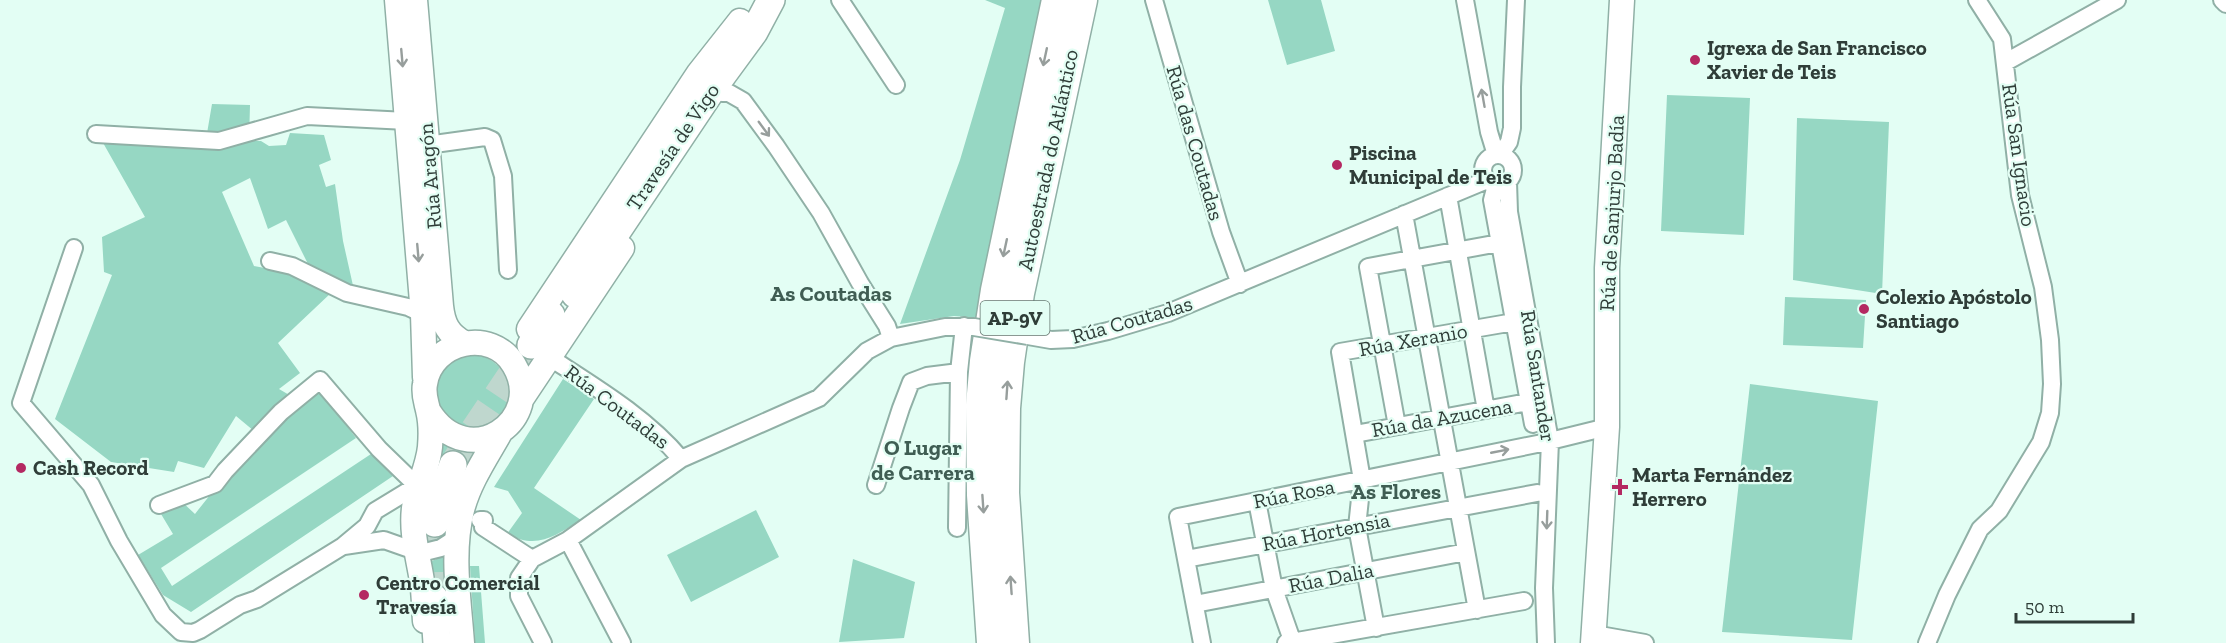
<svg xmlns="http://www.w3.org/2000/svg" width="2226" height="643" viewBox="0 0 2226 643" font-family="'Zilla Slab',serif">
<rect width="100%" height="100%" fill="#e3fef4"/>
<path fill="#96d7c3" d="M 985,0 L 1043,0 L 978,318 L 954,316 L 900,324 L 960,160 L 1005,8 Z
M 1268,0 L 1321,0 L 1335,51 L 1287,65 Z
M 1667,95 L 1750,98 L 1744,235 L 1661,231 Z
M 212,104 L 250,105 L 249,141 L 261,141 L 269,146 L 286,145 L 290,133 L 324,135 L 331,160 L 319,165 L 326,187 L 335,184 L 343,241 L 354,290 L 311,270 L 286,220 L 268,229 L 250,178 L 222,192 L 254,266 L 286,272 L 332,292 L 278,343 L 300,373 L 279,389 L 291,396 L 254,431 L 236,416 L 204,468 L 178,461 L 174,472 L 111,462 L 55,419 L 112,275 L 104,272 L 102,237 L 145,217 L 102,141 L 205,145 Z
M 1797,118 L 1889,122 L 1882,294 L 1793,280 Z
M 1785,297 L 1866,300 L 1863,348 L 1783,345 Z
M435 392a37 37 0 1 1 74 0a37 37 0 1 1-74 0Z
M 563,379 L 594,399 L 534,488 L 581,520 C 554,536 538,550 507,534 L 522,513 L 508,491 L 494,487 Z
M 1750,384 L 1878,401 L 1852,640 L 1722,632 Z
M 318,388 L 356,438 L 161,568 L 172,586 L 371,454 L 393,476 L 191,612 L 163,595 L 138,555 L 173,534 L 158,509 L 180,500 L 195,514 C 230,468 273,425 318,388 Z
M 438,436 L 480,447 L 470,465 L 453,455 L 429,523 L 426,540 L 422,533 Z
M 756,510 L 779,557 L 691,602 L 667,555 Z
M 449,553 L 449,576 L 426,579 L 430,562 Z
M 853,559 L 915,582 L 904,638 L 839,642 Z
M 470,566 L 479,566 L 485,643 L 475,643 Z"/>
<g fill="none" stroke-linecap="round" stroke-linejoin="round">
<path stroke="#bfd7ce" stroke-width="27" stroke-dasharray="27 14" stroke-linecap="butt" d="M 453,465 L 471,434 L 527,351
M 442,599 L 441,538 L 444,520"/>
<g stroke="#90b0a6" stroke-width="20">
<path id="street" d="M 840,0 L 896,85
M 1154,0 L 1221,232 L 1240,284
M 1465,0 L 1489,132 L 1496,155
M 2222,0 L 2226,4
M 2006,62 L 2117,0
M 722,93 L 729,93 L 743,101 L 776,146 L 821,213 L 860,283 L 887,326 L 891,338
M 96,134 L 219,141 L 307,116 L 407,121
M 427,145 L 485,137 L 492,140 L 503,176 L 508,270
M1483 170a15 15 0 1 1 30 0a15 15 0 1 1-30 0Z
M 1500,155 L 1509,142 L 1512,128 L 1512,87 L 1516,0
M 1508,182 L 1509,212 L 1550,441 L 1544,588 L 1546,643
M 1496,185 L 1492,200 L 1533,424
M 1448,196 L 1486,410
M 1404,214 L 1477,610
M 74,248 L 21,403 L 91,485 L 119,541 L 163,615 L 181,632 L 193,633 L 200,630 L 240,605 L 257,599 L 343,546 L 367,526 L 375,511 L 421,483
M 270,261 L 292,266 L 347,293 L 408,307 L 423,314
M 1028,336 L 1051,340 L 1073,339 L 1108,331 L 1168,313 L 1487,180
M 549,357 C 595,387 646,417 681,459
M 1397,426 L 1368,267 L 1499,243
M 1355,434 L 1528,402
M 876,485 L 901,408 L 911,382 L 927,376 L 959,372
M 1257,501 L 1274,589 L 1293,643
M 159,505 L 215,484 L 225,471 L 281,412 L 320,380 L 379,449 L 413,482 L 421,483
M 480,520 L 484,520 L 483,527 L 532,559
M 957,528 L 959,372 L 964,326
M 568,540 L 622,643
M 344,546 L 384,540 L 421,553 L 441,548 L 458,537
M 1186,559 L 1537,493
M 1195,604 L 1466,552
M 1376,628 L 1357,527 L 1362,480 L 1340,352 L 1514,322
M 1594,634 L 1645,643
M 543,643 L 519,596 L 519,578 L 532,559 L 568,540 L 681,459 L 819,398 L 867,351 L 891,338 L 945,327 L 974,327
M 1202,643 L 1178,517 L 1542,443 L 1607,427
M 1286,643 L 1524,601
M 1927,643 L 1947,595 L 1980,529 L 1999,511 L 2041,442 L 2050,413 L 2052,384 L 2050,340 L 2043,287 L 2020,195 L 2002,39 L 1977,0"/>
</g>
<g stroke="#90b0a6" stroke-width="27">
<path id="secondary" d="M 397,0 L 423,314 L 425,377
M 415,0 L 441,306 C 443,324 448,334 464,343
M 529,329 L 699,73 L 740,21
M 522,398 L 622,248
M 425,621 C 424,608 424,594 422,581 C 418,556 411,533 414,508 C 417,487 428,468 430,447 C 431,435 431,422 428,410 C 426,401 423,394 425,384 C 431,341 492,327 514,365 C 547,420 468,474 429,412
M 462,643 C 459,600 451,552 462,510 C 469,482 487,456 501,431
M 1593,643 L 1607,427 L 1607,268 L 1622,0"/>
</g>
<g stroke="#90b0a6" stroke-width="30">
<path id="primary" d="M 575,294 L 713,88 L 754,32 L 771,0
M 531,345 L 551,315
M 435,523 L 442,493 L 453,465
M 434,598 L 437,643"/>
</g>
<g stroke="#90b0a6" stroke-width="33">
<path id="highway" d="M 992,643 L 982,495 L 981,405 L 985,361 L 996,290 L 1057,0
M 1014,643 L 1004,493 L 1005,408 L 1009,362 L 1019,293 L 1082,0"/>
</g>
<use href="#street" stroke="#fff" stroke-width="16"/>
<use href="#secondary" stroke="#fff" stroke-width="24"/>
<use href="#primary" stroke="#fff" stroke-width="27"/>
<use href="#highway" stroke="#fff" stroke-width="30"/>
<g stroke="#90b0a6" stroke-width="20" stroke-linecap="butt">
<path id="street-bridge" d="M 974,327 L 1028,336"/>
</g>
<use href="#street-bridge" stroke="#fff" stroke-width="16"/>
</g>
<defs><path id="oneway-shaft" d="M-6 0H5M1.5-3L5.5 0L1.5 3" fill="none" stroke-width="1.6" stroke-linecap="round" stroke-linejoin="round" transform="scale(1.5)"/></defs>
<g stroke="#979e9c">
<use href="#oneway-shaft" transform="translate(1045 57) rotate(102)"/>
<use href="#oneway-shaft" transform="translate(402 58) rotate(85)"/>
<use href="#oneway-shaft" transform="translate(1483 98) rotate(-100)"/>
<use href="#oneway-shaft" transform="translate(764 129) rotate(54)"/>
<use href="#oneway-shaft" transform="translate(1005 248) rotate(102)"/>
<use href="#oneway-shaft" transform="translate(418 253) rotate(85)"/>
<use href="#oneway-shaft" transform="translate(1007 390) rotate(-86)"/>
<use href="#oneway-shaft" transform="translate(1500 451) rotate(-11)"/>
<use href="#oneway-shaft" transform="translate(983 504) rotate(86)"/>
<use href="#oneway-shaft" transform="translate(1547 520) rotate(92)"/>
<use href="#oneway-shaft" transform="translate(1011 585) rotate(-94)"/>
</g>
<g fill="#b42962" stroke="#e3fef4" stroke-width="2">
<circle cx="1695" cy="60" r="6"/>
<circle cx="1337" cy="165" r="6"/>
<circle cx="1864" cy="309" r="6"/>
<circle cx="21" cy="468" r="6"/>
<path d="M1617 478h6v6h6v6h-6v6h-6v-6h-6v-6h6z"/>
<circle cx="364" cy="595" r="6"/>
</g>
<g text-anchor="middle" stroke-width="4.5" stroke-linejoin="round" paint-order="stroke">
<rect fill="#e3fef4" stroke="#657770" stroke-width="1.5" x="980.5" y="301" width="69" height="34" rx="4.5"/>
<g font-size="20" font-weight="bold" fill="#2f3d38">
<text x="1015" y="325">AP-9V</text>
</g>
<g font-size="21" font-weight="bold" fill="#2f3d38" stroke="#e3fef4" text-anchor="start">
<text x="1707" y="55">Igrexa de San Francisco<tspan x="1707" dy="24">Xavier de Teis</tspan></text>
<text x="1349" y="160">Piscina<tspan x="1349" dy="24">Municipal de Teis</tspan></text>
<text x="1876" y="304">Colexio Apóstolo<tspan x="1876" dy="24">Santiago</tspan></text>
<text x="33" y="475">Cash Record</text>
<text x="1632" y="482">Marta Fernández<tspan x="1632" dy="24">Herrero</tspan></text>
<text x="376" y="590">Centro Comercial<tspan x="376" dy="24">Travesía</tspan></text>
</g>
<g font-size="21" fill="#2f3d38" stroke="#e3fef4">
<text transform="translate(1195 143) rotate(74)" y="7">Rúa das Coutadas</text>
<text transform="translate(673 147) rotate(-56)" y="7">Travesía de Vigo</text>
<text transform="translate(2019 155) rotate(82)" y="7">Rúa San Ignacio</text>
<text transform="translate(1048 160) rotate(-78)" y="7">Autoestrada do Atlántico</text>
<text transform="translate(430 176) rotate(-95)" y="7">Rúa Aragón</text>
<text transform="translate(1612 213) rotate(-87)" y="7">Rúa de Sanjurjo Badía</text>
<text transform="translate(1132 320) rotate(-16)" y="7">Rúa Coutadas</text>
<text transform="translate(1413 340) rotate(-10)" y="7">Rúa Xeranio</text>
<text transform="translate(1538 376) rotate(81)" y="7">Rúa Santander</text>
<text transform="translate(617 407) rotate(37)" y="7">Rúa Coutadas</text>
<text transform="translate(1442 418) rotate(-10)" y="7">Rúa da Azucena</text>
<text transform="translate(1294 494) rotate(-11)" y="7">Rúa Rosa</text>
<text transform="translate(1326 532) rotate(-11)" y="7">Rúa Hortensia</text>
<text transform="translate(1331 578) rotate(-11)" y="7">Rúa Dalia</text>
</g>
<g font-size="22" font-weight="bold" fill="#3f5d53" stroke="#e3fef4">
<text x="831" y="301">As Coutadas</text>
<text x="923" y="455">O Lugar<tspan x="923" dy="25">de Carrera</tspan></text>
<text x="1396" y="499">As Flores</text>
</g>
</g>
<path d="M2016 613v9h117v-9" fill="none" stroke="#2f3d38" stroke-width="3"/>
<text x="2025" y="613" font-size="18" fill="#2f3d38" stroke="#e3fef4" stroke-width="4.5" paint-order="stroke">50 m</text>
</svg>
